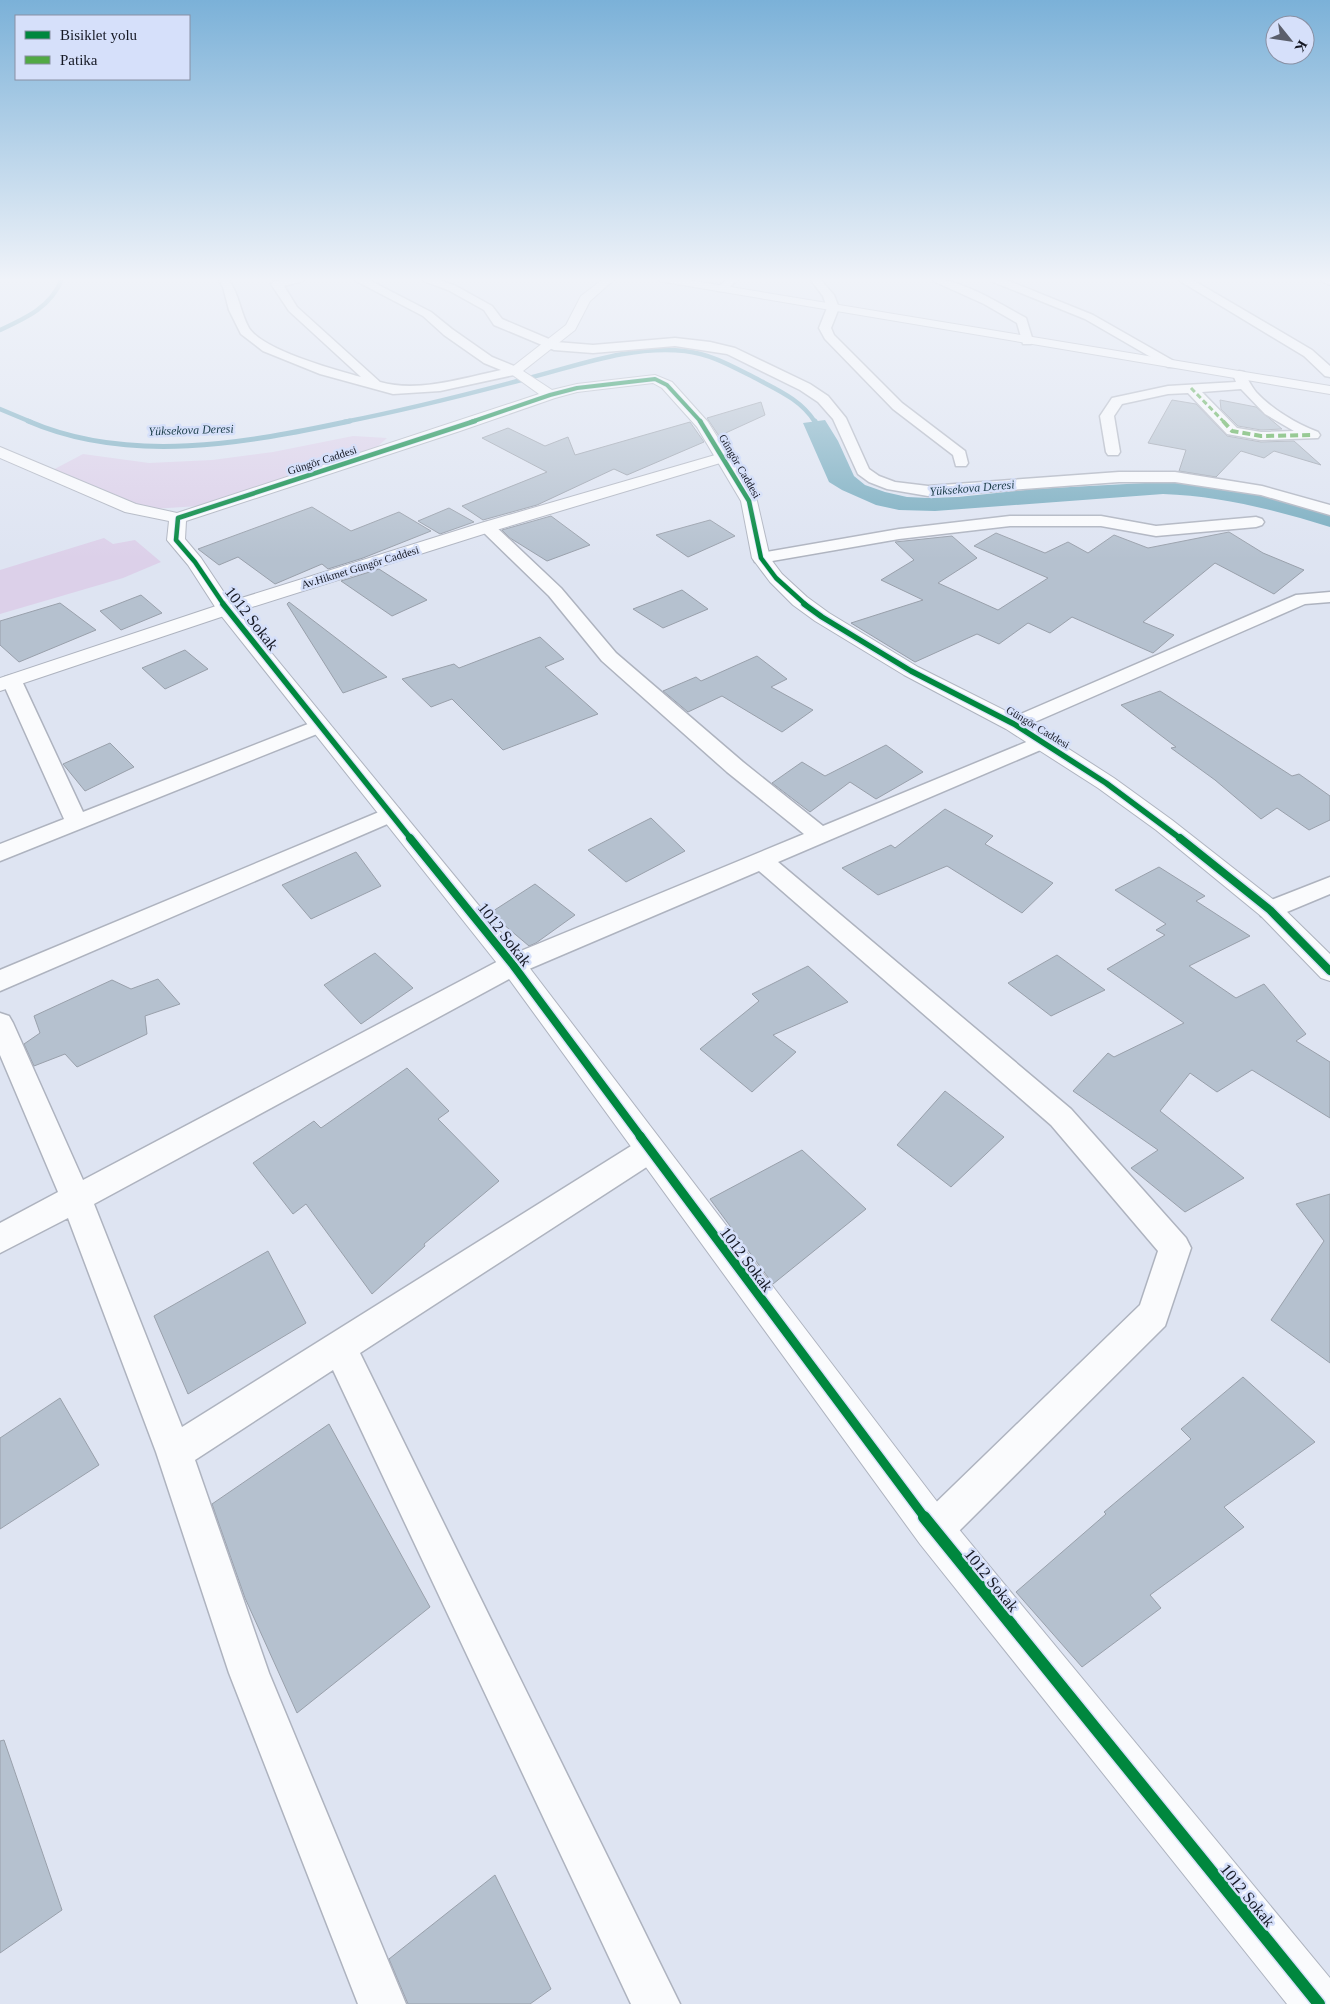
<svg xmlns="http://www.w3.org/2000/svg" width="1330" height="2004" viewBox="0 0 1330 2004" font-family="Georgia,serif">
<rect width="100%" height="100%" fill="#dee4f2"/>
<path fill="#dcd0e9" d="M 353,436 L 387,438 L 377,447 L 199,506 L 152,509 L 49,472 L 83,454 L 149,463 L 212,460 L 273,452 Z
M 104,538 L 113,544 L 135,540 L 161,562 L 123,578 L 0,614 L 0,570 Z"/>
<path fill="#78acbf" d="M 825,420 L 838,441 L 854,476 L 865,485 L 885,492 L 907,497 L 928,498 L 958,497 L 1034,489 L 1182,481 L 1265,495 L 1330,515 L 1330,527 C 1276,510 1220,496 1163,494 L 935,511 L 899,510 L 876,505 L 842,490 L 829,482 L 803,423 Z"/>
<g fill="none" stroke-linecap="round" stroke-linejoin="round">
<path stroke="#78acbf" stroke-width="4.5" d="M 0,330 C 26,318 51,307 62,279
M 0,409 L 31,422
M 344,422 C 405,410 465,395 525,379 C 577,366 630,345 685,351 C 712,354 735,368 759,380 C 780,391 802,401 815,422"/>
<path stroke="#78acbf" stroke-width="5" d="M 28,421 C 129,465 247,443 350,421
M 815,421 L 820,432"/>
</g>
<path fill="#b5c1cf" stroke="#99a0ab" d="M 1172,400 L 1196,404 L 1227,436 L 1261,442 L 1294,441 L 1321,465 L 1274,451 L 1264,458 L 1241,451 L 1216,477 L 1179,471 L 1186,450 L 1148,443 Z
M 1220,400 L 1256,407 L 1282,429 L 1261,430 L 1238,426 L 1221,409 Z
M 761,402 L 765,415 L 719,436 L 707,418 Z
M 690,422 L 704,442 L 627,475 L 614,469 L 537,505 L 483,520 L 462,506 L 547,472 L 482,438 L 508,428 L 545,446 L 568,437 L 575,455 Z
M 312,507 L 351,531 L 399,512 L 431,531 L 363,558 L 328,569 L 322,564 L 275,584 L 238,557 L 219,565 L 198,549 Z
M 449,508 L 474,522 L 440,534 L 418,521 Z
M 551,516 L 590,545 L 547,561 L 510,538 L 502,530 Z
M 710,520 L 735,536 L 688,557 L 656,535 Z
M 1229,532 L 1263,553 L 1304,570 L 1274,594 L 1215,563 L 1143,622 L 1174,635 L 1153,653 L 1072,617 L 1050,633 L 1028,623 L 999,644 L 977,634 L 915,662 L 851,623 L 923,600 L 881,580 L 914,560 L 895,542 L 952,536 L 977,558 L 938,583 L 998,610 L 1048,578 L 974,546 L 996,533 L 1045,553 L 1068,542 L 1088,553 L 1114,535 L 1148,548 Z
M 379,569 L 427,600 L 392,616 L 341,581 Z
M 682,590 L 708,609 L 663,628 L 633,609 Z
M 141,595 L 162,613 L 121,630 L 100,611 Z
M 289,602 L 387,677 L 343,693 L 287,604 Z
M 60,603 L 96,630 L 19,662 L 0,645 L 0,621 Z
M 540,637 L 564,659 L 545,667 L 598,714 L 503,750 L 452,699 L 431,707 L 402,679 L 454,664 L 459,668 Z
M 185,650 L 208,669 L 165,689 L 142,668 Z
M 757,656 L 787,679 L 771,687 L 813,710 L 782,732 L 722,696 L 688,712 L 663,691 L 696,677 L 701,681 Z
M 1160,691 L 1292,776 L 1299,774 L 1330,796 L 1330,820 L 1309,830 L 1277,808 L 1261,819 L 1215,780 L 1171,748 L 1176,747 L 1121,705 Z
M 110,743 L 134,767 L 85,791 L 63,764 Z
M 886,745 L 923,772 L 876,799 L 850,782 L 810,812 L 772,783 L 802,762 L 825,776 Z
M 945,809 L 993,836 L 985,844 L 1053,883 L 1022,913 L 947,866 L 878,895 L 842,868 L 891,845 L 895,848 Z
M 651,818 L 685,851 L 626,882 L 588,850 Z
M 356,852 L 381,886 L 311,919 L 282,885 Z
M 1159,867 L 1205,896 L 1196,901 L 1250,936 L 1189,966 L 1236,998 L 1264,984 L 1306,1034 L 1296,1041 L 1330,1062 L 1330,1118 L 1252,1070 L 1217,1092 L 1190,1073 L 1160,1111 L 1244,1178 L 1185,1212 L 1131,1168 L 1158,1150 L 1073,1091 L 1108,1053 L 1114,1057 L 1184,1023 L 1107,969 L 1165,935 L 1156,930 L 1166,924 L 1115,890 Z
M 535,884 L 575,915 L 536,943 L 529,946 L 490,913 Z
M 375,953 L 413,988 L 361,1024 L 324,985 Z
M 1057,955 L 1105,990 L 1051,1016 L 1008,983 Z
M 808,966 L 848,1002 L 773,1035 L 796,1052 L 752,1092 L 700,1049 L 759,1001 L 752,994 Z
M 158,979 L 180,1004 L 145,1016 L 147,1034 L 77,1067 L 65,1054 L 34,1066 L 24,1044 L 40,1033 L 34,1016 L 112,980 L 131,989 Z
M 407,1068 L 449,1111 L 438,1119 L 499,1181 L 424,1244 L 425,1246 L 372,1294 L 306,1204 L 293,1214 L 253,1163 L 314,1121 L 321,1128 Z
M 945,1091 L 1004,1137 L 951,1187 L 897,1145 Z
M 802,1150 L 866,1209 L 773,1284 L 710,1199 Z
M 1330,1194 L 1330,1363 L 1271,1320 L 1324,1241 L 1296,1204 Z
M 268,1251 L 306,1323 L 188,1394 L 154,1316 Z
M 1243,1377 L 1315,1442 L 1224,1507 L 1244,1527 L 1150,1595 L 1161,1608 L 1082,1667 L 1016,1592 L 1106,1514 L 1104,1512 L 1191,1439 L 1181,1429 Z
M 60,1398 L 99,1465 L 0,1529 L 0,1438 Z
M 329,1424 L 430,1607 L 297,1713 L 245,1598 L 212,1504 Z
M 4,1740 L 62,1910 L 0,1953 L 0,1741 Z
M 495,1875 L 551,1989 L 530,2004 L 408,2004 L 389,1959 Z"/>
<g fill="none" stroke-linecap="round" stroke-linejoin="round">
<g stroke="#aeb3bf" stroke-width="3">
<path id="minor" d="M 218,279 L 228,279 C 239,293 240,312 249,328 C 263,350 335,370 361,377 L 289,311 L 271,284 L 273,282 L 286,279 L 304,279 L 303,281 L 284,286 L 297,307 L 380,382 C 418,393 463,378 501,370 L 484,363 L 444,335 L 423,316 L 356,281 L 355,279 L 367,279 L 431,312 L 452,329 L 492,357 L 519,368 L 520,371 L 514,375 L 440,391 L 393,394 L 320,374 L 263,351 L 241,334 L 229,310 L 223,287 Z
M 423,279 L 437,279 L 456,286 L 492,306 L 502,319 L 556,342 L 593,345 L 675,338 L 710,342 L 735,348 L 810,384 L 828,396 L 846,418 L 869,469 L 879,476 L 895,482 L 928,486 L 1119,472 L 1175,472 L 1262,486 L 1330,505 L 1330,515 L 1261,495 L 1175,482 L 1119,482 L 928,496 L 887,489 L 869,482 L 858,474 L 833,419 L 818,402 L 800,390 L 727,354 L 675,346 L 593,353 L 554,350 L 494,325 L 484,310 L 448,290 L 424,281 Z
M 727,279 L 738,279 L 726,291 L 718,291 L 716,289 Z
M 810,279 L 820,279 L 834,295 L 839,308 L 831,328 L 834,335 L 902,403 L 965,451 L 968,463 L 966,466 L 956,466 L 953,455 L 893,409 L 825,339 L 819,328 L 827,308 L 823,296 Z
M 932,279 C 962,279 1000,304 1026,318 L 1033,341 L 1031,344 L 1023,344 L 1017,323 L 984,304 L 933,281 Z
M 990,279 L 1004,279 L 1093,315 L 1179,364 L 1178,367 L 1168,367 L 1085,319 L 991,281 Z
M 1179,279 L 1191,279 L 1312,350 L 1330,366 L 1330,377 L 1325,376 L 1304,356 L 1180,281 Z
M 1320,279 L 1330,279 L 1330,285 L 1321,281 Z
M 1239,371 L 1244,372 C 1248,379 1251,386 1256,392 C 1272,409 1296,424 1318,432 L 1320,435 L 1318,438 L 1261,440 L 1227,434 L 1188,393 L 1168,394 L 1122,404 L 1114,416 L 1120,452 L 1118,455 L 1108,455 L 1106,452 L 1100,416 L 1112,398 L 1168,386 L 1236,382 L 1233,375 ZM 1241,389 L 1265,414 L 1294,431 L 1261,432 L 1237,428 L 1202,392 Z
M 1010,516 L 1101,516 L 1156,526 L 1256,517 L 1262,519 L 1264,522 L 1262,525 L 1256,527 L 1156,536 L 1101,526 L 1010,526 L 899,539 L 761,563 L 755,562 L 753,558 L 755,554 L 761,553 L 899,529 Z
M 487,522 L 493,524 L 561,588 L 616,653 L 743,762 L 823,826 L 1036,738 L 1043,736 L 1050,738 L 1053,742 L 1050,746 L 778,862 L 1071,1109 L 1186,1238 L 1191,1248 L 1165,1326 L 947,1543 L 934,1549 L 921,1543 L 915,1530 L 921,1517 L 1140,1305 L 1158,1251 L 1051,1125 L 759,871 L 522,972 L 94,1204 L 182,1427 L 639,1141 L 649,1137 L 659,1141 L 664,1150 L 659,1159 L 360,1353 L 680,2004 L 631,2004 L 333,1370 L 195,1460 L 269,1673 L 406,2004 L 358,2004 L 229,1673 L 156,1452 L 68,1218 L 0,1253 L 0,1223 L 58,1192 L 0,1055 L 0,1013 L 9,1016 L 13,1023 L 83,1180 L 504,958 L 804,834 L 727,772 L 602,661 L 549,596 L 481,530 L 479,527 L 481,524 Z
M 1330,592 L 1330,602 L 1305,604 L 1021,728 L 1014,730 L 1007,728 L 1004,724 L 1007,720 L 1296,595 Z
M 12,675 L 19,677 L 22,681 L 83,812 L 313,722 L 320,720 L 327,722 L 330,726 L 327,730 L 0,861 L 0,844 L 64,819 L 2,681 L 5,677 Z
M 391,807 L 399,809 L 402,814 L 399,819 L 0,991 L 0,970 Z
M 1330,877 L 1330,894 L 1270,919 L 1261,916 L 1258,910 L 1261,904 Z"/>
</g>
<g stroke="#aeb3bf" stroke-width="2">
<path id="tertiary" d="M 603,279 L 615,279 L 590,301 L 575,330 L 523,371 L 552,390 L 577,384 L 655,375 L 672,382 L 708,422 L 757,501 L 770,558 L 782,574 L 807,597 L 829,613 L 918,667 L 1022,719 L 1114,778 L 1172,820 L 1279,904 L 1330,954 L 1330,981 L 1321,978 L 1261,916 L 1156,830 L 1098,788 L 1006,729 L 904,675 L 815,621 L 793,605 L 770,582 L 752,558 L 741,501 L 697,427 L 662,388 L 653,383 L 577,392 L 555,398 L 460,431 L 186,521 L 185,539 L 201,558 L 233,606 L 522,958 L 948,1516 L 1330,1978 L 1330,2004 L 1287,2004 L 920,1544 L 504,972 L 219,613 L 188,565 L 167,540 L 169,521 L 125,512 L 0,458 L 0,447 L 136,504 L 177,513 L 539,394 L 507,371 L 566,325 L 581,296 Z"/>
</g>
<g stroke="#aeb3bf" stroke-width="2">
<path id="secondary" d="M 659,279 L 682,279 L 1330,386 L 1330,394 L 664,282 L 660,281 Z
M 722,453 L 727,455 L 730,458 L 727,461 L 493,531 L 233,613 L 0,691 L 0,678 L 219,605 L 481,523 Z"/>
</g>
<use href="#minor" fill="#fafbfd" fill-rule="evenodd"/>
<use href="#tertiary" fill="#fafbfd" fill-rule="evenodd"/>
<use href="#secondary" fill="#fafbfd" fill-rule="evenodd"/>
<path stroke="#51a944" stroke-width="3" stroke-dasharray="5.5 3" stroke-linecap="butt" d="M 1191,388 L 1224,422"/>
<path stroke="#51a944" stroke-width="4" stroke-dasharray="8 4" stroke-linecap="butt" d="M 1223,421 L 1232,431 L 1261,436 L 1313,435"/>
<g stroke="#d6e0fa" stroke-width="5">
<path id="cycleway-far5" d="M 471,422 L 550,395 L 577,388 L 655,379 L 667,385 L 701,422"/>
</g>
<g stroke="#d6e0fa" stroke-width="6">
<path id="cycleway-far4" d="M 700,421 L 749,501 L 761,558 L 776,578 L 806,605
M 224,605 L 195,562 L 176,540 L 178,518 L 475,421"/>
</g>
<g stroke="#d6e0fa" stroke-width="8">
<path id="cycleway-far3" d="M 223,604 L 411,839
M 804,604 L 822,617 L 911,671 L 1014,724 L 1106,783 L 1181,839"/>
</g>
<g stroke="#d6e0fa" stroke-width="11">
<path id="cycleway-far2" d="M 410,838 L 513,965 L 641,1137
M 1180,838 L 1270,910 L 1330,971"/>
</g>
<g stroke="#d6e0fa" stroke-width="12">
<path id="cycleway-far1" d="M 640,1136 L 925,1518"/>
</g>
<g stroke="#d6e0fa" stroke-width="15">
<path id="cycleway" d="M 924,1517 L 1319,2004"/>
</g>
<use href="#cycleway-far5" stroke="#00873e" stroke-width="4"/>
<use href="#cycleway-far4" stroke="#00873e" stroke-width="4.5"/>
<use href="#cycleway-far3" stroke="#00873e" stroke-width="5.5"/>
<use href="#cycleway-far2" stroke="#00873e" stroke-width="8"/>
<use href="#cycleway-far1" stroke="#00873e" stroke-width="9"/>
<use href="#cycleway" stroke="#00873e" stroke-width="12"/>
</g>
<linearGradient id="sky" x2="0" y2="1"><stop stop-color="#7bb1d8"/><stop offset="0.5" stop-color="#f0f3f9"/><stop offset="1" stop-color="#f0f3f9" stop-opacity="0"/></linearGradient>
<rect width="1330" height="559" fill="url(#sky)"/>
<g text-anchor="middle" stroke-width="5" stroke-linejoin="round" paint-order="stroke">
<g font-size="11" fill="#151824" stroke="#d6e0fa">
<text transform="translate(322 460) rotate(-18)" y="4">Güngör Caddesi</text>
<text transform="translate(740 466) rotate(60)" y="4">Güngör Caddesi</text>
<text transform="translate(360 567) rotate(-17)" y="4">Av.Hikmet Güngör Caddesi</text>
<text transform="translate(1038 727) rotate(31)" y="4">Güngör Caddesi</text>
</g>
<g font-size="12" font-style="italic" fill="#193b46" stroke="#d6e0fa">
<text transform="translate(191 430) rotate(-2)" y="4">Yüksekova Deresi</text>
<text transform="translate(972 488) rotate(-5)" y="4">Yüksekova Deresi</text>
</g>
<g font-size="16" fill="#151824" stroke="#d6e0fa">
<text transform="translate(252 618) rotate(52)" y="6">1012 Sokak</text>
<text transform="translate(505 934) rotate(52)" y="6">1012 Sokak</text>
<text transform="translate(747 1259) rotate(53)" y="6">1012 Sokak</text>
<text transform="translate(992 1580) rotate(51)" y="6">1012 Sokak</text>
<text transform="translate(1248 1895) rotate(51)" y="6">1012 Sokak</text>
</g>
</g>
<rect x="15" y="15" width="175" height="65" fill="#d6e0fa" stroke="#8990a4"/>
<rect x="25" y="31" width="25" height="8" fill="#00873e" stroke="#8990a4"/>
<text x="60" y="40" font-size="15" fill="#151824">Bisiklet yolu</text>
<rect x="25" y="56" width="25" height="8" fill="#51a944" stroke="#8990a4"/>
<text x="60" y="65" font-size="15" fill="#151824">Patika</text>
<g transform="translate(1290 40) rotate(120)"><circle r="24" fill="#d6e0fa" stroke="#8990a4"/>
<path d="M0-4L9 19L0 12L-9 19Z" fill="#5b5f6c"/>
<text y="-8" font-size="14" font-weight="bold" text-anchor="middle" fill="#151824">K</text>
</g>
</svg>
